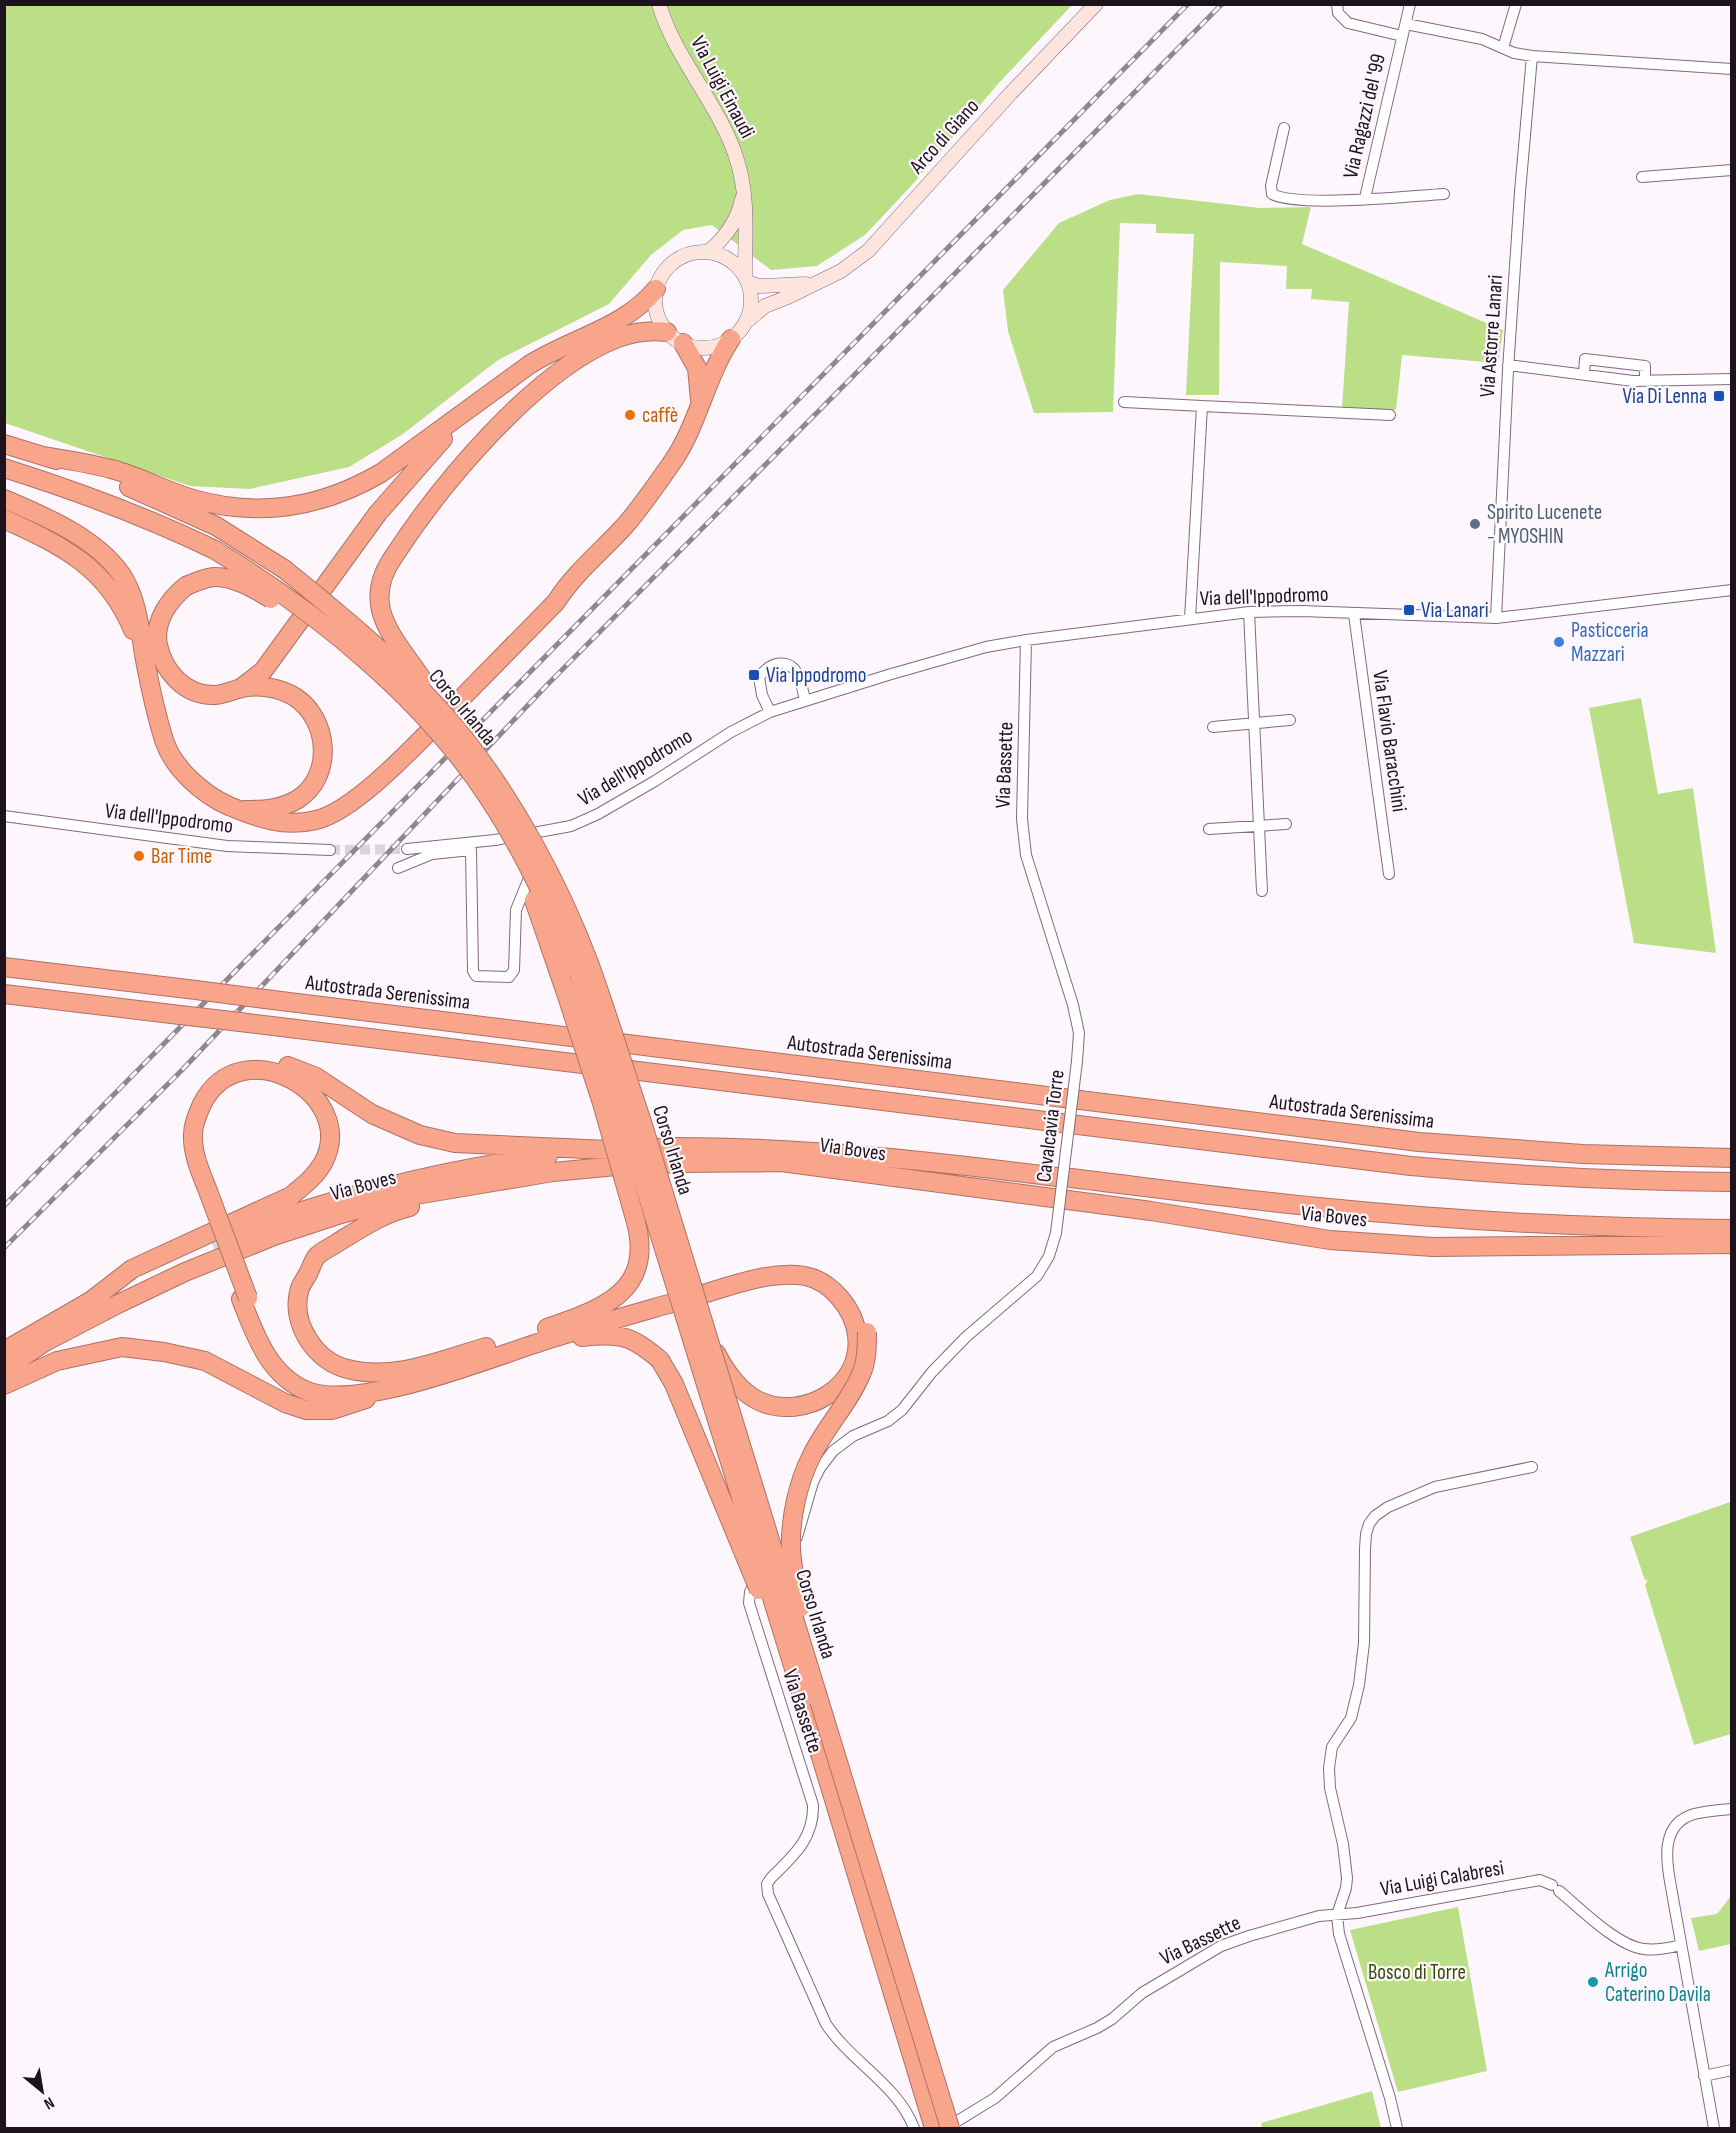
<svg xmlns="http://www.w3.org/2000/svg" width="1736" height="2133" viewBox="0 0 1736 2133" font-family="'Sofia Sans Condensed',sans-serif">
<rect width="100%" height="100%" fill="#fdf7fd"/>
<path fill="#bbdf87" d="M 5,5 L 1072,5 L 998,84 L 912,185 L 865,235 L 817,266 L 771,270 L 712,225 L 683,230 L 651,255 L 609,304 L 498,360 L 403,434 L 349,467 L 250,489 L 190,486 L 5,423 Z
M 1138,194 L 1260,208 L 1311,207 L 1302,244 L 1503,330 L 1498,363 L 1402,355 L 1396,410 L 1342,408 L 1349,302 L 1311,299 L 1312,289 L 1286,289 L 1287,266 L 1220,262 L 1219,395 L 1186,395 L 1194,234 L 1156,233 L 1156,224 L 1120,223 L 1113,412 L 1034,413 L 1008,331 L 1003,290 L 1059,223 L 1110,200 Z
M 1641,698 L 1658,794 L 1693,788 L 1716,953 L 1634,943 L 1589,708 Z
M 1730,1502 L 1732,1508 L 1731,1734 L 1694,1745 L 1645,1585 L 1648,1580 L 1645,1580 L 1630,1537 Z
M 1731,1896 L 1731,1944 L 1699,1951 L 1691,1918 L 1717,1914 Z
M 1458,1907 L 1487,2071 L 1398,2092 L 1350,1930 Z
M 1372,2091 L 1381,2128 L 1262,2128 L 1261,2123 Z"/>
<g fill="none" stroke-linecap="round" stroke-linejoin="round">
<path stroke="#dbd5db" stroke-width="10" stroke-dasharray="10 5" stroke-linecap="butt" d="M 330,850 L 407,849"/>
<path stroke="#dbd5db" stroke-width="18" stroke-dasharray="18 9" stroke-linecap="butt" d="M 212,1243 L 233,1235"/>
<g stroke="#806882" stroke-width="12">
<path id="street" d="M 1337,4 L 1338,13 L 1348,23 L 1402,36
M 1406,24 L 1482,39 L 1514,53 L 1532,56 L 1732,69
M 1503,48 L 1516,4
M 1284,128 L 1271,186 L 1272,194 C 1299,208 1409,196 1444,194
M 1642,177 L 1732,170
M 1365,198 L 1410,4
M 1508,365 L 1633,381 L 1732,379
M 1584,374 L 1585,359 L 1645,366 L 1645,381
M 1124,402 L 1202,406
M 1249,612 L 1262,891
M 1354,614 L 1389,874
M 1496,618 L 1508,370 L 1520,192 L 1532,56
M 1190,619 L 1202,406 L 1390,415
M 1026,640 L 1022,819 L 1026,855 L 1073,1005 L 1079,1033 L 1077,1061
M 770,712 L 762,695 L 759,677 C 770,662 790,656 799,677 C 802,684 803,693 805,700
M 1213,727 L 1290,720
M 4,816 L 227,846 L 330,850
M 1209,829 L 1286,824
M 407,849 L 495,840 L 571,826 L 598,814 L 655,781 L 731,732 L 770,712 L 888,675 L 986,647 L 1026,640 L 1249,612 L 1301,611 L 1496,618 L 1732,590
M 398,868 L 432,854 L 471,850 L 473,971 L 476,976 L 509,977 L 514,970 L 516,910 L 531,873
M 797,1537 L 813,1482 L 820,1468 L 833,1451 L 853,1436 L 888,1421 L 902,1410 L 932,1372 L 966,1337 L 1037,1276 L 1049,1256 L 1056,1233
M 755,1580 L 750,1592 L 749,1603 L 813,1805 C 814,1839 793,1856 771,1878 L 767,1884 L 768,1894 L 826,2024 C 851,2062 898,2085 914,2128
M 1559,1891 C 1580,1908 1617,1946 1644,1949 C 1656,1951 1669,1948 1681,1945
M 1704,2076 L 1732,2070
M 946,2128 L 995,2098 L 1053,2047 L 1097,2028 L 1112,2019 L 1142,1993 L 1221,1946 L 1249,1936 L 1319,1916 L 1357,1913 L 1540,1880 L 1552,1885
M 1397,2128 L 1390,2098 L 1339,1934 L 1337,1915 L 1346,1888 L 1347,1878 L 1343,1844 L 1330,1788 L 1329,1768 L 1332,1747 L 1351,1718 L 1359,1685 L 1364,1643 L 1365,1549 L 1366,1534 L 1369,1524 L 1375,1516 L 1388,1507 L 1435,1487 L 1532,1467
M 1714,2128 L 1671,1887 C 1666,1861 1660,1824 1694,1814 C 1706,1811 1719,1810 1732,1809"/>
</g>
<g stroke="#806882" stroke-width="15">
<path id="secondary" d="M 659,4 C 674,57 719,104 736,157 C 749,195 745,235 745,275
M 708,252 C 725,238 738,220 742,199
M655 300a48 48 0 1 1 96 0a48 48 0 1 1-96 0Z
M 749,283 L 760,286 L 806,284
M 747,321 L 765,306 L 788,297 L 841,271 L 868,251 L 1011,93 L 1096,4"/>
</g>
<g stroke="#ac7264" stroke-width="20">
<path id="highway" d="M 683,343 L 697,368 L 700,400
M 4,444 L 56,460
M 44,456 C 67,460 89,463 111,469 C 139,476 165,491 193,499 C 260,518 321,508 381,473 L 529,365 C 571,338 623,329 656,289
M 4,468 C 77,491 147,517 215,550
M 129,487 L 216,526 L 284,569
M 4,499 C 44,516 95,537 121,574 C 138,599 140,632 145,660 C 150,687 156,714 164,740 C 173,768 202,794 229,806 C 258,818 284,828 316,820 C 356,811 421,739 451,709 C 486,673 521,638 556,602 C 573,575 598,554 621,530 C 638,512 656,485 671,464 C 698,426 705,378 731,339
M 4,519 C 63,546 107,567 133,630
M 394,556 C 441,484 536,369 618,338 C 634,332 651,330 667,332
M 186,586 C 170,599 153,621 158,645 C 164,672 185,696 215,695 C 225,694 233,690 242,688 C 259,684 280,688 295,697 C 329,719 334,776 298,799 C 282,809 264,810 245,810
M 241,688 L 263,671 L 378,513 L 443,439
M 4,967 L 196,990
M 4,994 L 163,1013
M 265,999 L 1419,1142 L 1583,1154 L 1732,1158
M 240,1022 L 1411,1166 C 1518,1176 1624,1181 1732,1182
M 288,1066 L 316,1077 L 372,1114 L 420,1135 L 455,1143 L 609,1150
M 662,1147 C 796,1146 924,1160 1057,1177
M 1071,1178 C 1154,1188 1236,1199 1319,1207 C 1456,1221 1594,1228 1732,1229
M 410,1207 C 383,1213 360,1229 337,1243 C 331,1247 322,1251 317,1256 C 314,1259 311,1267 309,1272 C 306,1278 300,1285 299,1292 C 291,1324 316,1362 348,1369 C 394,1381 441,1360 486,1347
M 233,1235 C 335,1197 439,1170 548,1156
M 241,1299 C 255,1334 268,1375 307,1391 C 362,1412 496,1355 553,1338 C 600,1323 648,1310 696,1296 C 729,1287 769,1270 805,1276 C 831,1281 854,1309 857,1335 C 864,1386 804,1422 759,1401 C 740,1392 725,1371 716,1353
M 92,1300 L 132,1269 L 291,1196 C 303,1186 315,1177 323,1163 C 360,1095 241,1027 202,1104 C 198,1113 193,1124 193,1134 C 192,1154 201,1173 208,1191
M 547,1328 C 602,1309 654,1292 636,1222
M 582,1337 C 620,1333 631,1335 660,1360
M 4,1351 L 101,1295
M 4,1369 L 45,1342 L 118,1304 L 185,1272 L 274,1236 L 341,1214 L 404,1197 L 553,1172 L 616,1166 L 681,1163 L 781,1162 L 1151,1211 L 1330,1240 L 1433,1247 L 1732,1244
M 4,1385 L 57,1361 L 122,1347 L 164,1352 L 205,1361 L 285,1403 L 306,1410 L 332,1410 L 366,1399
M 803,1698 L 934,2128"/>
</g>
<use href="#street" stroke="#fff" stroke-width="10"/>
<use href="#secondary" stroke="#fde4dc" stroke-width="14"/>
<use href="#highway" stroke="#f9a58b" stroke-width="18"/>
<g stroke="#8e878f" stroke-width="5">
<path id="rail" d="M 4,1206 L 1188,4
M 4,1248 L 183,1069 L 548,684 L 1222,4"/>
</g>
<use href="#rail" stroke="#fdf7fd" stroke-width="3" stroke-dasharray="9" stroke-linecap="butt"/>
<g stroke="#806882" stroke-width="12" stroke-linecap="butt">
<path id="street-bridge" d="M 1056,1233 L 1077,1061"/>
</g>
<g stroke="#ac7264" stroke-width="20" stroke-linecap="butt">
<path id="highway-bridge" d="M 215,550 C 318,613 424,698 490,800 C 526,855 552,915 579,974 L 803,1698
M 394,556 C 359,606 394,637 422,679
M 284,569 C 346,619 409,671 460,733 C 513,799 559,883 589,963 C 608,1015 624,1069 642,1122 L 950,2128
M 186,586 C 195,582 204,578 214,577 C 233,576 255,589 271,599
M 534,900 L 566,993 L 602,1103 L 636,1222
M 196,990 L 265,999
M 163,1013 L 240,1022
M 208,1191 L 248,1298
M 660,1360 L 674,1384 L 759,1590
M 800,1608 C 797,1588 792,1568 791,1549 C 790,1518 798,1482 812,1455 C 826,1426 850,1402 862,1372 C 867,1360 867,1345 867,1332"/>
</g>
<use href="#street-bridge" stroke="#fff" stroke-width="10"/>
<use href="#highway-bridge" stroke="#f9a58b" stroke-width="18"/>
</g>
<g fill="#1a4fb4" stroke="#fdf7fd" stroke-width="2">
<rect x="1713" y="390" width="12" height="12" rx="3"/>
<rect x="1403" y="604" width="12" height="12" rx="3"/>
<rect x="748" y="669" width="12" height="12" rx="3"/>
</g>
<g fill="#e8710a" stroke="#fdf7fd" stroke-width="2">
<circle cx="630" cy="415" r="6"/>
<circle cx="139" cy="856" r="6"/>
</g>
<circle fill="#5c6f8a" stroke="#fdf7fd" stroke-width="2" cx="1475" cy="524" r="6"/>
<circle fill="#3f7fe0" stroke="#fdf7fd" stroke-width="2" cx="1559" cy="642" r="6"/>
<circle fill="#0f9aa8" stroke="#fdf7fd" stroke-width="2" cx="1593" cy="1982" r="6"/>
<g text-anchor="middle" stroke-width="4.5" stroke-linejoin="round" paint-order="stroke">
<g font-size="21" fill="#1c131d" stroke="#fdf7fd">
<text transform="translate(723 87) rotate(62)" y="7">Via Luigi Einaudi</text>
<text transform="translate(1364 116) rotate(-77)" y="7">Via Ragazzi del '99</text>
<text transform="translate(944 136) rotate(-48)" y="7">Arco di Giano</text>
<text transform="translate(1491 336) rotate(-86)" y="7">Via Astorre Lanari</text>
<text transform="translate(1264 596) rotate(-2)" y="7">Via dell'Ippodromo</text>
<text transform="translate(463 707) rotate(50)" y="7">Corso Irlanda</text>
<text transform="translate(1390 741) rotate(82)" y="7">Via Flavio Baracchini</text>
<text transform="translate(1004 765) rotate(-88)" y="7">Via Bassette</text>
<text transform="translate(635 767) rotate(-31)" y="7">Via dell'Ippodromo</text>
<text transform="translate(169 818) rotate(7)" y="7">Via dell'Ippodromo</text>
<text transform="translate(388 992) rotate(7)" y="7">Autostrada Serenissima</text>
<text transform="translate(870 1052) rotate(7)" y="7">Autostrada Serenissima</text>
<text transform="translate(1352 1111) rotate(7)" y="7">Autostrada Serenissima</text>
<text transform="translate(1050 1126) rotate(-83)" y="7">Cavalcavia Torre</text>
<text transform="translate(853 1149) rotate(8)" y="7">Via Boves</text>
<text transform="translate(673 1150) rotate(73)" y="7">Corso Irlanda</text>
<text transform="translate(363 1185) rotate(-15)" y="7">Via Boves</text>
<text transform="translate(1334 1216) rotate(6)" y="7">Via Boves</text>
<text transform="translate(816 1614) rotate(73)" y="7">Corso Irlanda</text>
<text transform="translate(803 1711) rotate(72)" y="7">Via Bassette</text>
<text transform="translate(1442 1878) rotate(-10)" y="7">Via Luigi Calabresi</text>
<text transform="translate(1200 1940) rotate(-26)" y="7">Via Bassette</text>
</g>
<g font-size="21" fill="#164399" stroke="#fdf7fd" text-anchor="start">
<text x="1707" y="403" text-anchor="end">Via Di Lenna</text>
<text x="1421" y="617">Via Lanari</text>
<text x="766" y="682">Via Ippodromo</text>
</g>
<g font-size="21" fill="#c56008" stroke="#fdf7fd" text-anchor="start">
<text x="642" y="422">caffè</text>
<text x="151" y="863">Bar Time</text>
</g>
<g font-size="21" fill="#4e5e75" stroke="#fdf7fd" text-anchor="start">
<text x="1487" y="519">Spirito Lucenete<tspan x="1487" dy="24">- MYOSHIN</tspan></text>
</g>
<g font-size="21" fill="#366cbe" stroke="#fdf7fd" text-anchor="start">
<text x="1571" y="637">Pasticceria<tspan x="1571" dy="24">Mazzari</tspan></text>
</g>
<g font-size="21" fill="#0d838f" stroke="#fdf7fd" text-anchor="start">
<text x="1605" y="1977">Arrigo<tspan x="1605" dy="24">Caterino Davila</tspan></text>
</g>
<g font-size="21" fill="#374d07" stroke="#fdf7fd">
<text x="1417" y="1979">Bosco di Torre</text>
</g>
</g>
<rect width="1736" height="2133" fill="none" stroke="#1c131d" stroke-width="12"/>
<g transform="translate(42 2091) rotate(150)" stroke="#fdf7fd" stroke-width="4.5" paint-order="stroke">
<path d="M0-4.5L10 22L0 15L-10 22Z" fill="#1c131d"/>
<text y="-9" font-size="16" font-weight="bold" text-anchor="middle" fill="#1c131d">N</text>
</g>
</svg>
